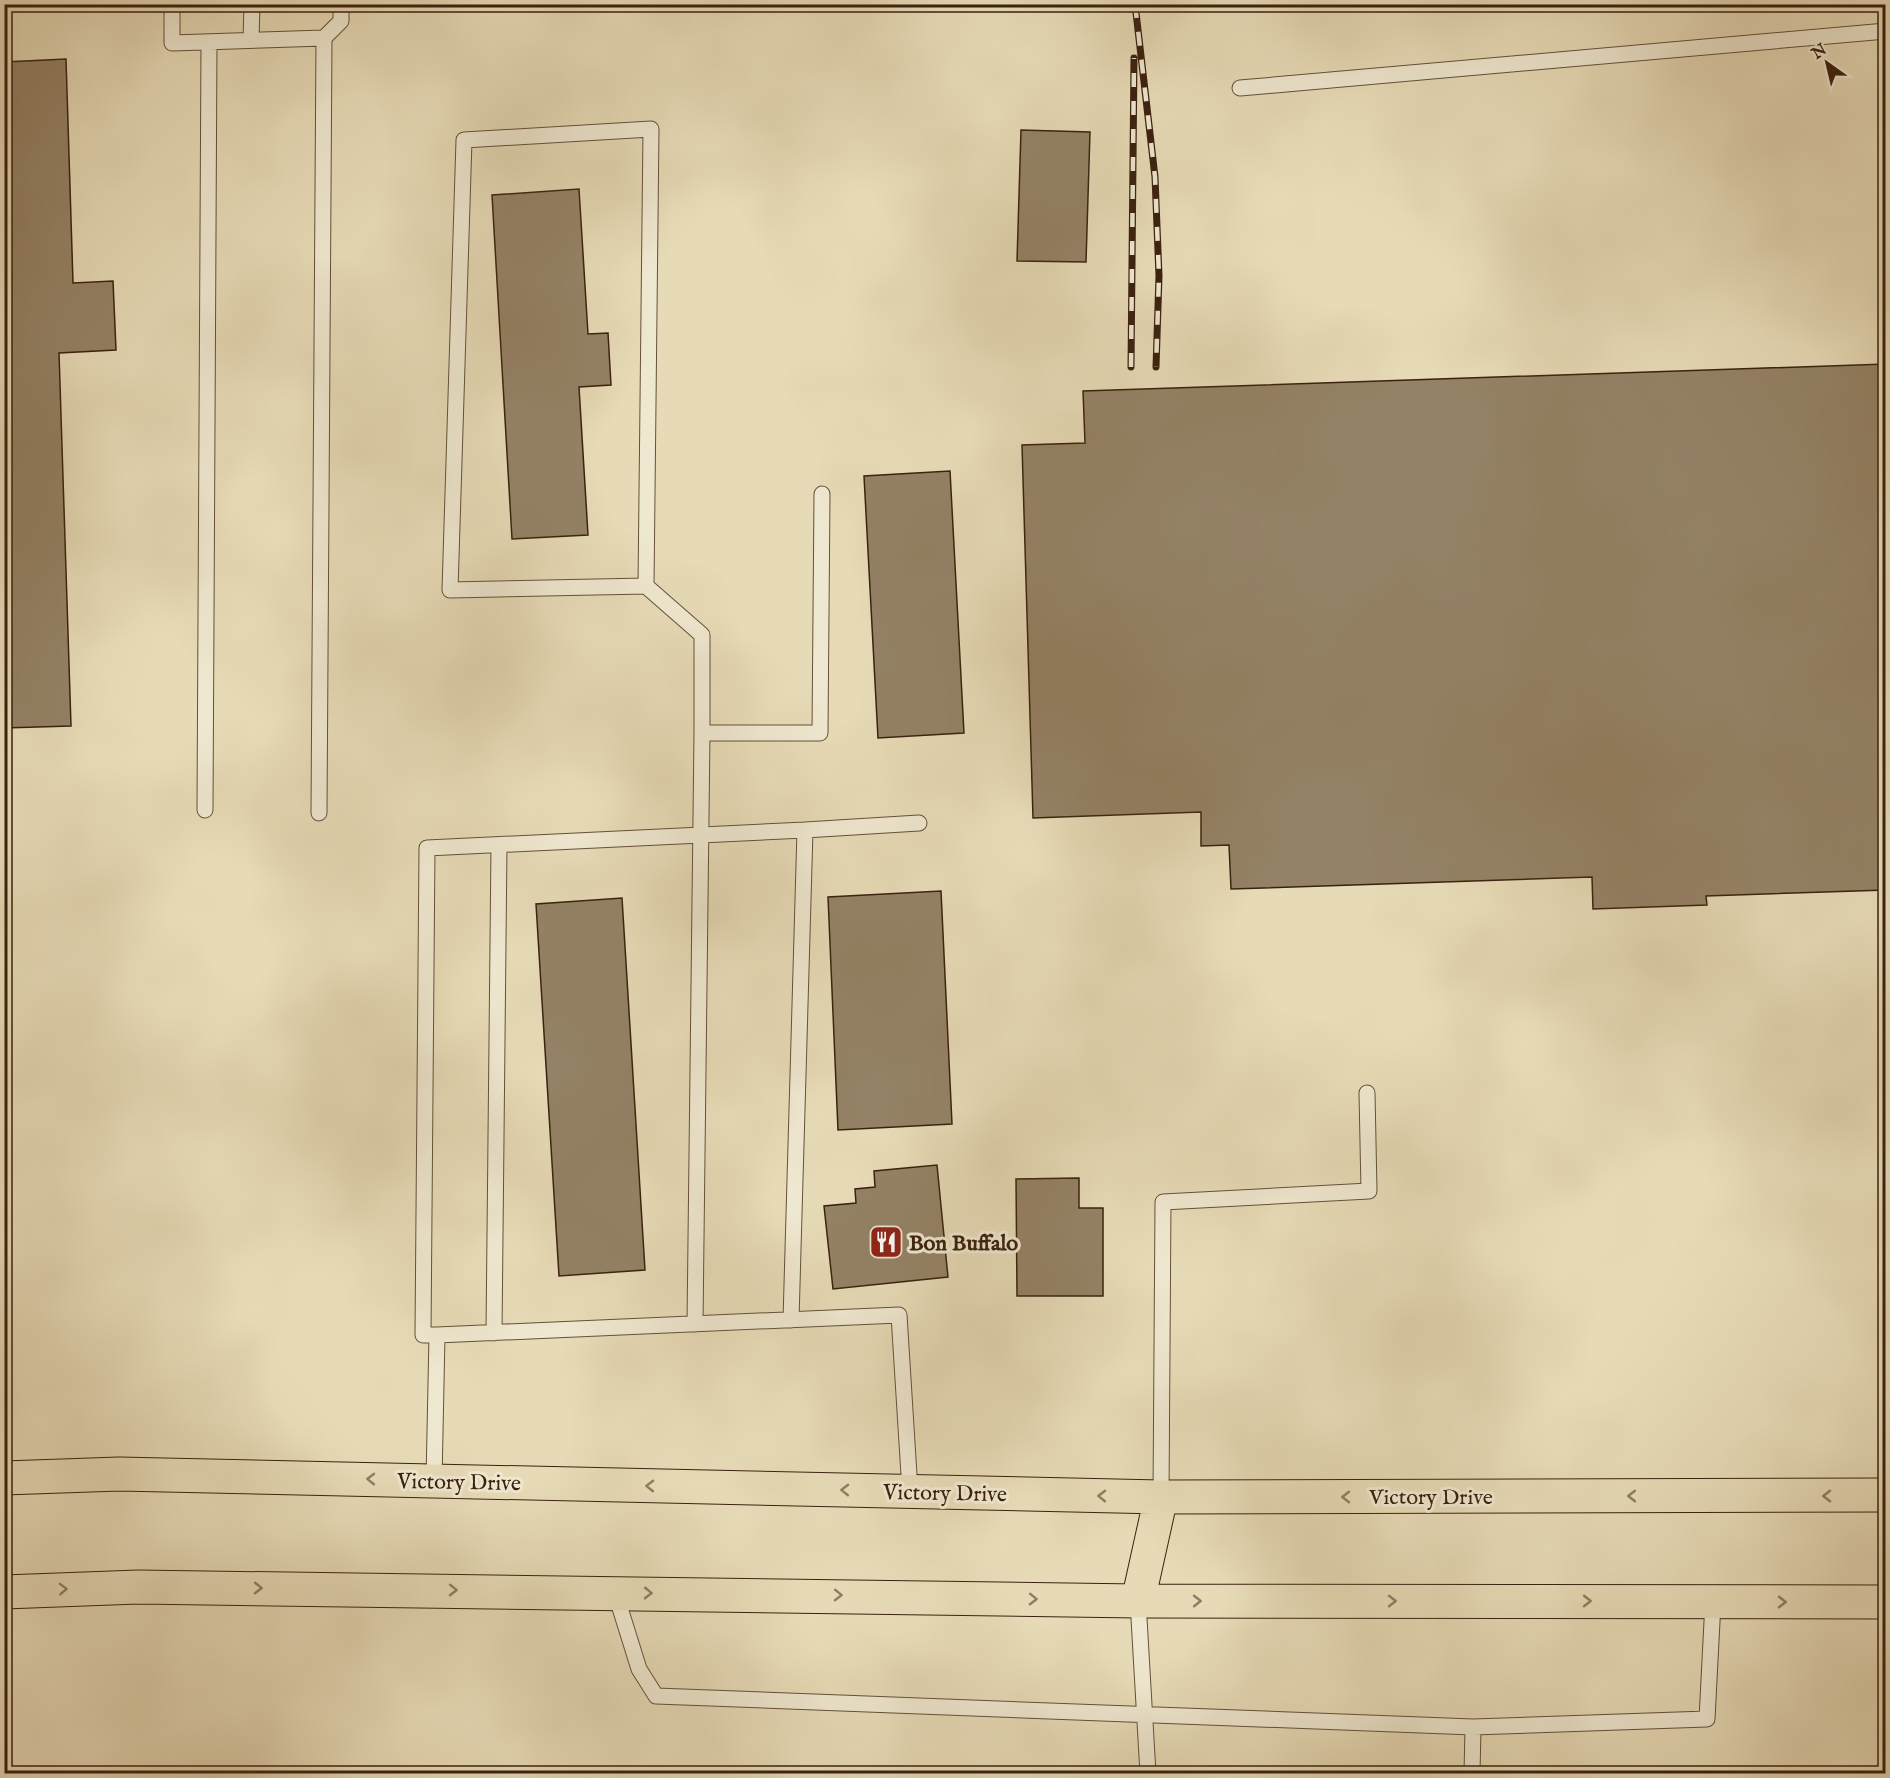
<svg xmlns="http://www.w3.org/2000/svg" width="1890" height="1778" viewBox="0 0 1890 1778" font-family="'IM FELL English',serif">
<rect width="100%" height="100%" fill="#e7dbb7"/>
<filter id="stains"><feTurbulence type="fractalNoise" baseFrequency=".00333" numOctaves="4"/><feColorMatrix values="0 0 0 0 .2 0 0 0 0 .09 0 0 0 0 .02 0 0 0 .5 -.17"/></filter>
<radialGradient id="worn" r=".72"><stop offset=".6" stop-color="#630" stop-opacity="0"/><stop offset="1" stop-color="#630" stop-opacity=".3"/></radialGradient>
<path fill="#948266" stroke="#3a210f" stroke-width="1.5" d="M 66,59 L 73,283 L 113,281 L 116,350 L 59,353 L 71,726 L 4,728 L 4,62 Z
M 1021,130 L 1090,132 L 1086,262 L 1017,261 Z
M 579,189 L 588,334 L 608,333 L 611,385 L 579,387 L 588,535 L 512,539 L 492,195 Z
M 1886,364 L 1886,890 L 1706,896 L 1707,905 L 1593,909 L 1592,877 L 1231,889 L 1229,845 L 1201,846 L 1201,812 L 1033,818 L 1022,445 L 1085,443 L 1083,391 Z
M 950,471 L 964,733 L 878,738 L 864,476 Z
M 941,891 L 952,1124 L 838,1130 L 828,897 Z
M 622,898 L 645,1270 L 559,1276 L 536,904 Z
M 937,1165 L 948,1277 L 833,1289 L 824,1206 L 856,1203 L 855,1189 L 875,1187 L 874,1171 Z
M 1079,1178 L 1079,1208 L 1103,1208 L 1103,1296 L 1017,1296 L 1016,1179 Z"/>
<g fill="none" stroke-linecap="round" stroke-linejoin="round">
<g stroke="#655039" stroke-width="17">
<path id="service" d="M 172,4 L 172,43 L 324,38 L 341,21 L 341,4
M 251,40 L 252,4
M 1240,88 L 1886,31
M 646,586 L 450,590 L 464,140 L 651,129 L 646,586 L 702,635 L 702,733
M 205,810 L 209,42
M 319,813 L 324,38
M 805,830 L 919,823
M 695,1324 L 702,733 L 820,733 L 822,494
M 494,1333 L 499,845
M 437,1335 L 423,1335 L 427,848 L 805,830 L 791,1320
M 434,1481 L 437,1335 L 899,1315 L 910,1491
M 1161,1497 L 1163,1202 L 1369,1191 L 1367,1093
M 615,1592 L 639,1669 L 656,1696 L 1473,1727 L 1707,1719 L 1713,1602
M 1138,1601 L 1148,1774
M 1472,1774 L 1473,1727"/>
</g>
<g stroke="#3a210f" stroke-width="35">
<path id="trunk" d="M 4,1478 L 119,1474 L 1161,1497 L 1886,1495
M 4,1592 L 138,1587 L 1138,1601 L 1886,1602
M 1138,1601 L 1161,1497"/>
</g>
<path stroke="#3a210f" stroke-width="4" stroke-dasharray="1.5 3" stroke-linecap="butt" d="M 1025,1774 L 1026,1766"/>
<use href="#service" stroke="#efe8d0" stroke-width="15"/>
<use href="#trunk" stroke="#e7dbb7" stroke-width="33"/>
<g stroke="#3a210f" stroke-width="7">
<path id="rail" d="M 1135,4 L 1155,177 L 1159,276 L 1156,367
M 1131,367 L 1134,58"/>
</g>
<use href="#rail" stroke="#efe8d0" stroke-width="4.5" stroke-dasharray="14" stroke-linecap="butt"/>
</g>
<defs><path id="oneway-chevron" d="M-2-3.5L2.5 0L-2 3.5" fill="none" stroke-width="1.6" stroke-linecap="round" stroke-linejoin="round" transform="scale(1.5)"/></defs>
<g stroke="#907e63">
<use href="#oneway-chevron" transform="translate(371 1479) rotate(-179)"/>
<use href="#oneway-chevron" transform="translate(650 1486) rotate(-179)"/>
<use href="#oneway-chevron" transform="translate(845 1490) rotate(-179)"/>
<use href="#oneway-chevron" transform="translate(1102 1496) rotate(-179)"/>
<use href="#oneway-chevron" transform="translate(1632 1496) rotate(180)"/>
<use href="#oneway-chevron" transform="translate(1827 1496) rotate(180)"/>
<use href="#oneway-chevron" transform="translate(1346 1497) rotate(180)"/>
<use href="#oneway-chevron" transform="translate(258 1588) rotate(1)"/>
<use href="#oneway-chevron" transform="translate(63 1589) rotate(-2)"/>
<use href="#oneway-chevron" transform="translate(453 1590) rotate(1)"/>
<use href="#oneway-chevron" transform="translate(648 1593) rotate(1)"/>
<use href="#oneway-chevron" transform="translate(838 1595) rotate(1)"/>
<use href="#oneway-chevron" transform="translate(1033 1599) rotate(1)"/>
<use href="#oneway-chevron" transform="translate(1197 1601)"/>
<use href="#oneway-chevron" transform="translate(1392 1601)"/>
<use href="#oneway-chevron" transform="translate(1587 1601)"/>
<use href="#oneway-chevron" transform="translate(1782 1602)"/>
</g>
<defs>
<g id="restaurant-square" transform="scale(1.725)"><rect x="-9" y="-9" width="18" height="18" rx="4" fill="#8f2418" stroke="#efe8d0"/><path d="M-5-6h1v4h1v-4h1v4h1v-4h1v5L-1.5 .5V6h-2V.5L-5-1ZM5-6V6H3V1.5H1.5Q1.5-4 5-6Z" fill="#fff"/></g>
</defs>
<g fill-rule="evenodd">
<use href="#restaurant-square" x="886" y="1242"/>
</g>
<g text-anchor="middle" stroke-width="6" stroke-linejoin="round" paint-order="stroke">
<g font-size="22" font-weight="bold" fill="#3a210f" stroke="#efe8d0" text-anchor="start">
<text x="909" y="1250">Bon Buffalo</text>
</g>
<g font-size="22" fill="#3a210f" stroke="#efe8d0">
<text transform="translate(459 1481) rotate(1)" y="8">Victory Drive</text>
<text transform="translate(945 1492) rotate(1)" y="8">Victory Drive</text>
<text x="1431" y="1504">Victory Drive</text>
</g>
</g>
<rect width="1890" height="1778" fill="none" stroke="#e7dbb7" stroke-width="24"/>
<rect x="6" y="6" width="1878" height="1766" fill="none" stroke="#3a210f" stroke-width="3"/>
<rect x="12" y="12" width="1866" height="1754" fill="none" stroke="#3a210f" stroke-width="1.5"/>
<g transform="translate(1827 63) rotate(326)" stroke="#efe8d0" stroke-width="4.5" paint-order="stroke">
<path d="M0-4.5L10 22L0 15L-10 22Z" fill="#3a210f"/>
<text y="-9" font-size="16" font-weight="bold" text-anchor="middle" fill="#3a210f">N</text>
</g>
<rect width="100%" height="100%" filter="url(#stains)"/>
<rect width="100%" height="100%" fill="url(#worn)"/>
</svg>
